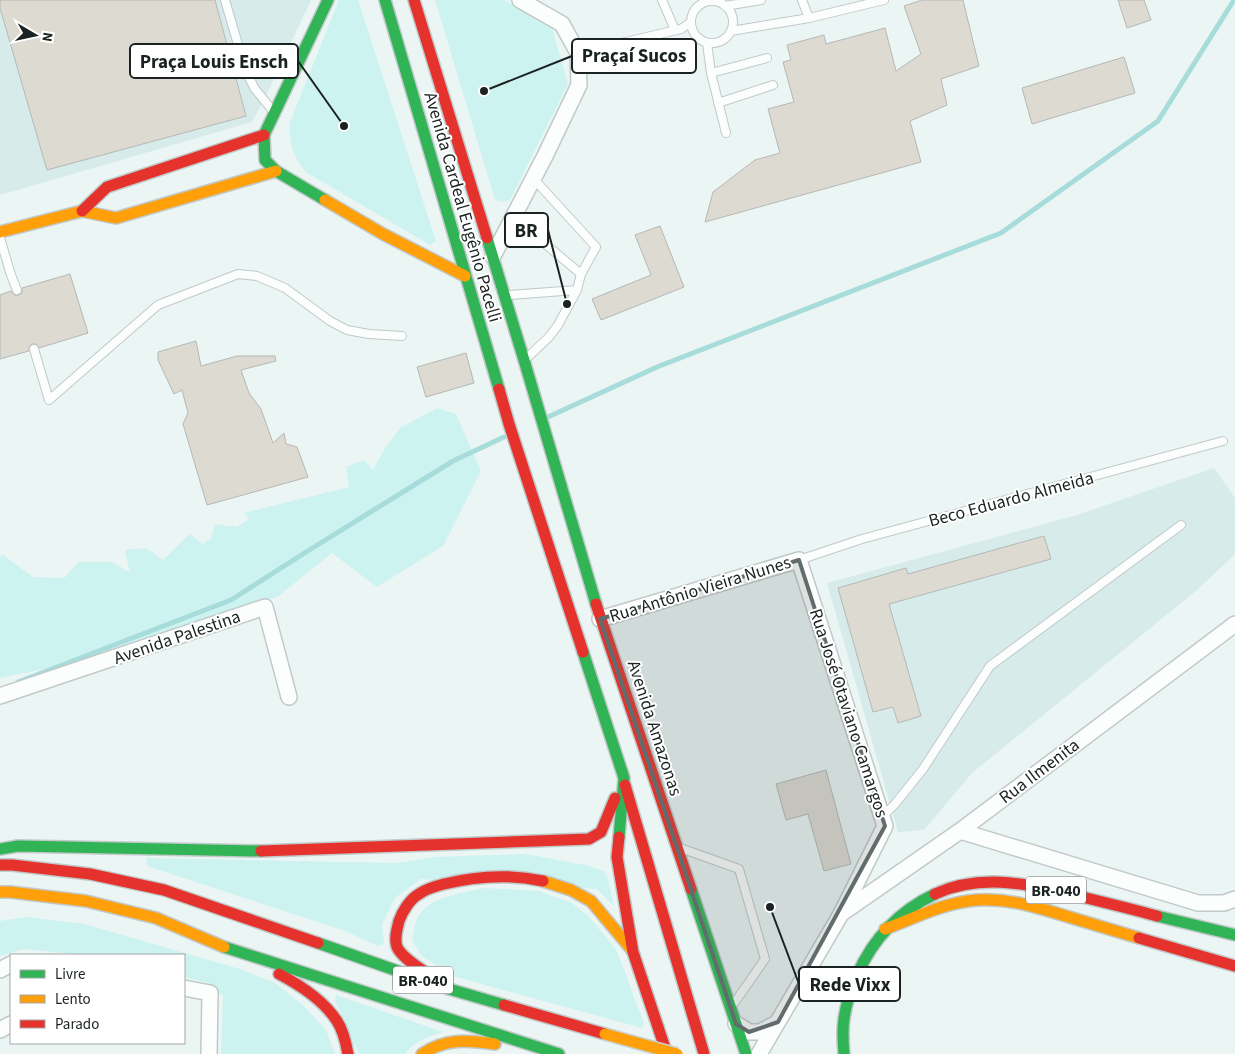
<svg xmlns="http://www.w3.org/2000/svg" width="1235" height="1054" viewBox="0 0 1235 1054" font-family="'Source Sans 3',sans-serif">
<rect width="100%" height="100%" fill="#eaf5f4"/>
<path fill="#d6ebea" d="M 0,0 L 311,0 L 262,104 L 252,122 L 0,195 Z
M 1214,468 L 1235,498 L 1235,554 L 1197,590 L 972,773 L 924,830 L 898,832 L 827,583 L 1074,516 Z"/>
<path fill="#cdf3f1" d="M 339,0 L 358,0 L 436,241 L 430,245 L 306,172 C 293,157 288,141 290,122 Z
M 435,0 L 504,0 L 552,28 L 568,84 L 511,198 C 507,202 501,203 495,200 Z
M 437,408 L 456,414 L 481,471 L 443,546 L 377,587 L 332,553 L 277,597 L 45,669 L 0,678 L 0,557 L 3,555 L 33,577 L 64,578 L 79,562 L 112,562 L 130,573 L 125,550 L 146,548 L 163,560 L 190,534 L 203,544 L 211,538 L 215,524 L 237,527 L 249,519 L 244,513 L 349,487 L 346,467 L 364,460 L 373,470 L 385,448 L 400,428 Z
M 525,854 L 585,865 L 604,871 L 608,879 L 614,906 L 597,889 L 421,879 L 395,898 L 382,924 L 384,944 L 378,946 L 345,931 L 147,866 L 146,858 L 398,863 L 435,857 Z
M 485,888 L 539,891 L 572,903 L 588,916 L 616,949 L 644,1023 L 642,1028 L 453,976 L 441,969 L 421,955 L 412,940 C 414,932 415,920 420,914 C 432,896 466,892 485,888 Z
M 26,917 L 84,924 L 240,969 L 275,983 L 304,1006 L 326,1030 L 335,1054 L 221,1054 L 223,996 L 208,983 L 184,977 L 184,955 L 84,955 L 23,949 L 0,956 L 0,921 Z
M 336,995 L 443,1032 C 430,1036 413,1042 405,1054 L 359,1054 L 335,1000 Z"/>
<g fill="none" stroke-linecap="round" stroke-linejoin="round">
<path stroke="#a7dcdb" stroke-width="5" d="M 548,417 L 657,367 L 1001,233 L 1158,121 L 1234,0
M 18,682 L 231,600 L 306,552 L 453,461 L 504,437"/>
</g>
<path fill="#dddad1" stroke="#b5b8b6" d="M 0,0 L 215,0 L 246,116 L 47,170 L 0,8 Z
M 922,0 L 963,0 L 979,66 L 941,79 L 947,105 L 910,121 L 921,162 L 705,222 L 713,192 L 755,160 L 780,153 L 768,109 L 794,102 L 783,62 L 791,60 L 787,45 L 824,35 L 826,44 L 885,28 L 896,71 L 921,54 L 904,6 Z
M 1118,0 L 1144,0 L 1151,20 L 1127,28 Z
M 1124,57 L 1135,93 L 1032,124 L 1022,88 Z
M 660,226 L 684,287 L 601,320 L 592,299 L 651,275 L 635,235 Z
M 70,274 L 88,333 L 39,348 L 36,344 L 32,344 L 29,347 L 29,351 L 0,359 L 0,295 L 11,291 L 14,295 L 19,295 L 22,293 L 22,288 Z
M 196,341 L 201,366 L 237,356 L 275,356 L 276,361 L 241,370 L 249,393 L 261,409 L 273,443 L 284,433 L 286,444 L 297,447 L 308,477 L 207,505 L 183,424 L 188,413 L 182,390 L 174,394 L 158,360 L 158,352 Z
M 466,353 L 474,383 L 426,397 L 417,367 Z
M 1044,536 L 1051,559 L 889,604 L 921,716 L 898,723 L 893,707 L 873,712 L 838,588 L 906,568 L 908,574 Z
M 826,770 L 851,864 L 824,871 L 808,814 L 786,820 L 776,784 Z"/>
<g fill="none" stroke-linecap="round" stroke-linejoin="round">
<g stroke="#c1c9c9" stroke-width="10">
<path id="lane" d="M 225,0 L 246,72 L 255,89 L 273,111
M 662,0 L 675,30
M 802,0 L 809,18
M691 22a21 21 0 1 1 42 0a21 21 0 1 1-42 0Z
M 725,6 L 761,0
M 731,31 L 809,18 L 884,0
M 707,43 L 711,73 L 726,133
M 578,53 L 681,29 L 691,22
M 711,73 L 767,58
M 718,103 L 773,85
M 513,217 L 581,274
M 0,238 L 11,275 L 17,290
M 509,295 L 577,290
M 34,349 L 49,400 L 158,305 L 238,274 L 257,276 L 285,288 L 330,321 L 347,330 L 369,334 L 402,336
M 529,356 L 549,337 L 558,325 L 577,290 L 581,274 L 596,247 L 533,178
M 799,560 L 862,539 L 1223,441
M 882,817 L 895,804 L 923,769 L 990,666 L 1181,525
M 683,849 L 739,869 L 765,959 L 735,1002"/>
</g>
<g stroke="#c1c9c9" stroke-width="18">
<path id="street" d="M 493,256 L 545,156 L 579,85 L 578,53 L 562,24 L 520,0
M 600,619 L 799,560 L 885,826 L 841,914 L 759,1054
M 0,696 L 265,607 L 289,697
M 960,831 L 1198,903 L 1224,903 L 1235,899
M 842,913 L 960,831 L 1235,624
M 0,970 L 11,964
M 184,988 L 210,993 L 209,1054
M 736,1024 L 749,1032 L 760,1032 L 777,1023
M 0,1030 L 11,1024"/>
</g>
<g stroke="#c1c9c9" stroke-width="14">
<path id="fast" d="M 385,0 L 499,389
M 325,200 L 276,171 L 265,160 L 264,135 L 328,0
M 487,238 L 524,360 L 596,604
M 583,652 L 624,778 L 619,837
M 0,849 L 18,846 L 261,851
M 691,889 L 736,1024
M 1157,916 L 1235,935
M 318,943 L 449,989 L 504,1005
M 224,947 L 559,1054
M 736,1024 L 746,1054
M 844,1054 C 843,1042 842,1031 844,1019 C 846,1004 851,989 857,975 C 873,939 899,911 935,894"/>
</g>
<g stroke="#c1c9c9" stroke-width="14">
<path id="slow" d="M 325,200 L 383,234 L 465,276
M 0,232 L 82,211 L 116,218 L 276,171
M 543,881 L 571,890 L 591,901 L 632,950
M 0,892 L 10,892 L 86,901 L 156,918 L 224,947
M 885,929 C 912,919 939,905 968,901 C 1004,896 1036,907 1069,917 C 1093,924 1116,931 1139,938
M 422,1054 C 446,1038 468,1040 495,1044"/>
</g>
<g stroke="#c1c9c9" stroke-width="14">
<path id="jam" d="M 414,0 L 487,238
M 82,211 L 107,187 L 264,135
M 499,389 L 509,424 L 583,652
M 596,604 L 691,889
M 625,785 L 704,1054
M 619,837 L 617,857 L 633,952 L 667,1054
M 261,851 L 589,839 L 601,832 L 615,798
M 0,865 L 12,865 L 90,874 L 164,890 L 318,943
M 935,894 C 983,872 1034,885 1082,897 C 1107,903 1132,909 1157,916
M 1139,938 L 1235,966
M 279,974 C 300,985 324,1001 337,1021 C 343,1030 346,1043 348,1054
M 429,975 C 420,968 402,958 397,947 C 394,939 397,929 399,921 C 402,912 410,899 419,894 C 426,889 436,886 444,884 C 476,876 510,874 543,881
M 504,1005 L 605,1034"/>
</g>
<use href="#lane" stroke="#fcfefd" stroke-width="8"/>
<use href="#street" stroke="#fcfefd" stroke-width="15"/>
<use href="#fast" stroke="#30b455" stroke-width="11"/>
<use href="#slow" stroke="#ff9f0a" stroke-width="11"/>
<use href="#jam" stroke="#e5322d" stroke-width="11"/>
<g stroke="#cacfcf" stroke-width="14" stroke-linecap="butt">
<path id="slow-bridge" d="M 605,1034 L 677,1054"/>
</g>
<use href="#slow-bridge" stroke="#ff9f0a" stroke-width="11"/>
</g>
<path fill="#636c6c" fill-opacity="0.2" stroke="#636c6c" stroke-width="4" stroke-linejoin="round" d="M 799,560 L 885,826 L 778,1022 L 749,1032 L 736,1024 L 600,619 Z"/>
<g text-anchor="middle" stroke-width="4" stroke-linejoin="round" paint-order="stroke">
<g fill="#fff" stroke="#5f6464" stroke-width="1">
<rect x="1026" y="876.5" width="60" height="27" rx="4"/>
<rect x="393" y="966.5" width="60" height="27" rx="4"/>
</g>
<g font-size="16" font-weight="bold" fill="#1b2222">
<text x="1056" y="896">BR-040</text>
<text x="423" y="986">BR-040</text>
</g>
<g font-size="18" fill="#1b2222" stroke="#fff">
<text transform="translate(463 207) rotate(74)" y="6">Avenida Cardeal Eugênio Pacelli</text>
<text transform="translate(1011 499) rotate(-15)" y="6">Beco Eduardo Almeida</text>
<text transform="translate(700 589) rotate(-17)" y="6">Rua Antônio Vieira Nunes</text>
<text transform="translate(177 637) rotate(-19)" y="6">Avenida Palestina</text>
<text transform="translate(849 713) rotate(72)" y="6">Rua José Otaviano Camargos</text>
<text transform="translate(655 728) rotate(72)" y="6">Avenida Amazonas</text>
<text transform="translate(1039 771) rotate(-37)" y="6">Rua Ilmenita</text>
</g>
</g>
<path fill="none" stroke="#1b2222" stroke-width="2" d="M484 91L572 56M344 126L298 61M567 304L548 230M770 907L799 984"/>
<g fill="#1b2222" stroke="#fff" stroke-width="2">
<circle cx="484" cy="91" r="5"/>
<circle cx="344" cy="126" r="5"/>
<circle cx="567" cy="304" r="5"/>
<circle cx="770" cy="907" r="5"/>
</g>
<g fill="#fff" stroke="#1b2222" stroke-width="2">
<rect x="572" y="39" width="124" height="34" rx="5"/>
<rect x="130" y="44" width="168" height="34" rx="5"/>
<rect x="505" y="213" width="43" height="34" rx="5"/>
<rect x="799" y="967" width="101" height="34" rx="5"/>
</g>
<g font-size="19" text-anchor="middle" font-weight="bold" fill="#1b2222">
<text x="634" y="62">Praçaí Sucos</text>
<text x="214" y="68">Praça Louis Ensch</text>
<text x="526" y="237">BR</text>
<text x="850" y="991">Rede Vixx</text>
</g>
<rect x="10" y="954" width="175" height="90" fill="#ffffff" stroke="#a4a7a7"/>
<rect x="20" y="970" width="25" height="8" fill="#30b455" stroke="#a4a7a7"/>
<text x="55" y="979" font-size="15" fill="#1b2222">Livre</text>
<rect x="20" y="995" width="25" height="8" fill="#ff9f0a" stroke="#a4a7a7"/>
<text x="55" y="1004" font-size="15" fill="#1b2222">Lento</text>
<rect x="20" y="1020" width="25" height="8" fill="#e5322d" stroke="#a4a7a7"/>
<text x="55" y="1029" font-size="15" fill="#1b2222">Parado</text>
<g transform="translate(35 35) rotate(99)" stroke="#ffffff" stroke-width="4" paint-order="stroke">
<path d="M0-4L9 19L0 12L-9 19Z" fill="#1b2222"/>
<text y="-8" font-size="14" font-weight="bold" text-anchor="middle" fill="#1b2222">N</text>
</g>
</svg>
